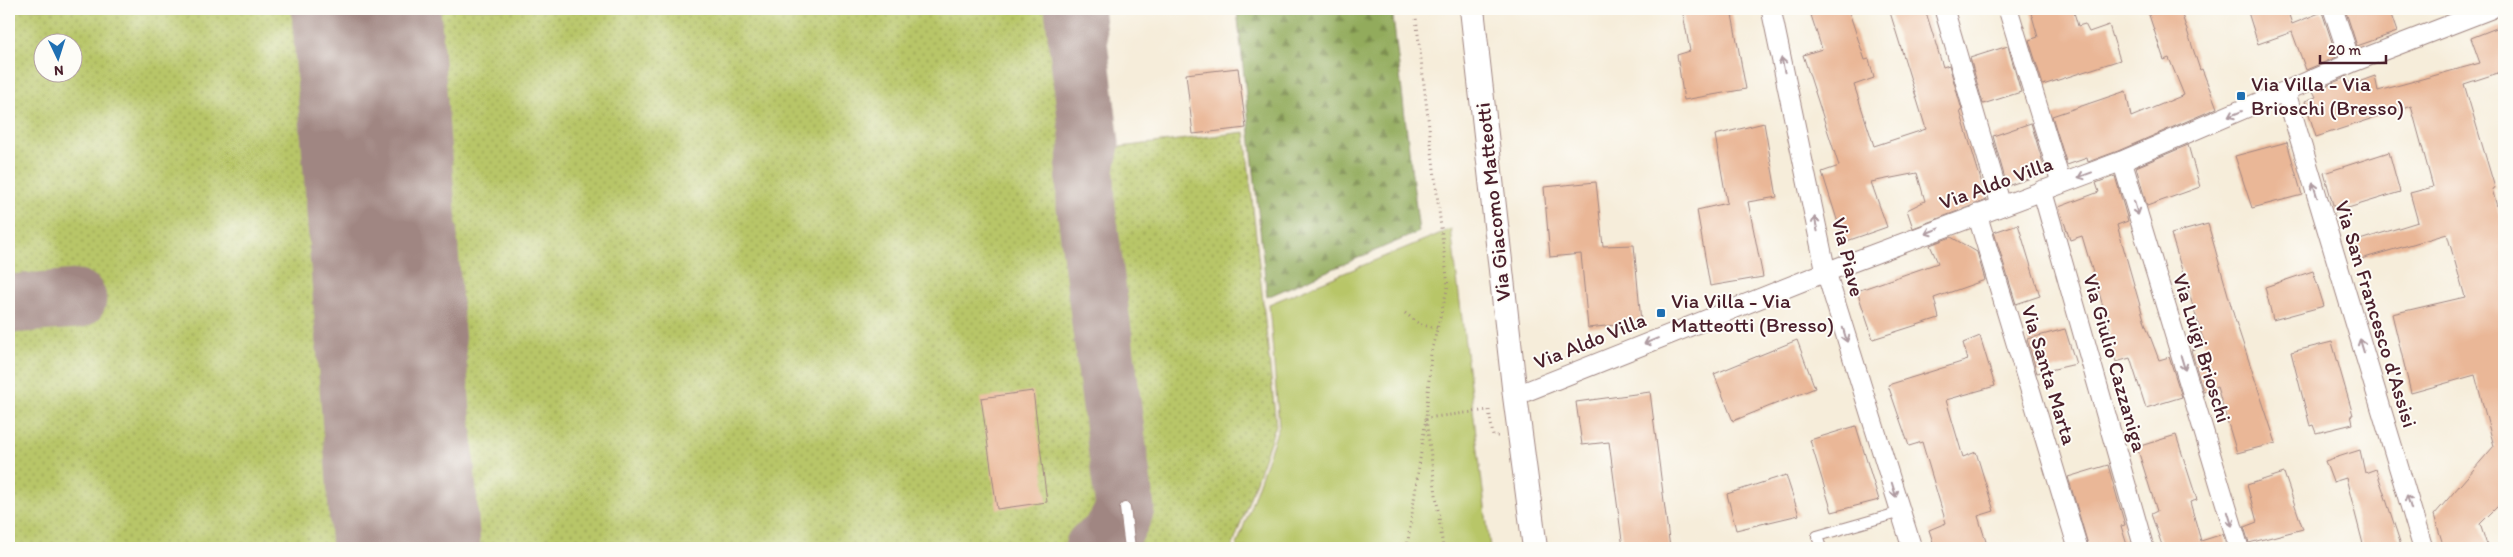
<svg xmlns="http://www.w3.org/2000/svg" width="2513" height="557" viewBox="0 0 2513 557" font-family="Itim,sans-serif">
<defs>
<pattern id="grass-dots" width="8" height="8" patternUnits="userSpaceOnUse" patternTransform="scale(1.25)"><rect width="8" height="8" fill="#b8c668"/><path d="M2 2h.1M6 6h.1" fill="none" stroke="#98a056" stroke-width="1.8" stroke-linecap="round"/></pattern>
<pattern id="forest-firs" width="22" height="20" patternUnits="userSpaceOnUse" patternTransform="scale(1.25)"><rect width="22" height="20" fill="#92ab5c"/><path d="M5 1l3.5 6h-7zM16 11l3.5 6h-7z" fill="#798b4c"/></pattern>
</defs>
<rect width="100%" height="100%" fill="#fdfcf7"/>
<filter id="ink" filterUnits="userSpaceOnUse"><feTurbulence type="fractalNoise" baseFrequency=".02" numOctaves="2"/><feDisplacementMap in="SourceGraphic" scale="10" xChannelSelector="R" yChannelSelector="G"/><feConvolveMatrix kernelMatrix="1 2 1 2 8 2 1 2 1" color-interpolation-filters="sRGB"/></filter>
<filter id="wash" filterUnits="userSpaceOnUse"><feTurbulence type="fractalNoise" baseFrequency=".0096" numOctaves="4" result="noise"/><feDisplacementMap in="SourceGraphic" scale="20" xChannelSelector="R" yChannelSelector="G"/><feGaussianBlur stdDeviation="1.12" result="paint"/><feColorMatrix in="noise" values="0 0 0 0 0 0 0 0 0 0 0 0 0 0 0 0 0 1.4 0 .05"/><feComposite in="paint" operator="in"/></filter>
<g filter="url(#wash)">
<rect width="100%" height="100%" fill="#f6edda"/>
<path fill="url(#grass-dots)" stroke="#81724a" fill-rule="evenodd" d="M 9,9 L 316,9 L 356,548 L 9,548 ZM 42,42 L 72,42 L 72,72 L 42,72 Z
M 420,9 L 1052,9 L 1066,144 L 1114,508 C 1105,531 1083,538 1062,548 L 459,548 Z
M 1245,132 L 1276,425 L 1232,548 L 1141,548 L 1095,150 Z"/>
<path fill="url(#forest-firs)" stroke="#6e6544" d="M 1237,9 L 1392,9 L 1419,232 L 1267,297 Z"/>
<path fill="#b8c668" stroke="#81724a" d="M 1451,229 L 1490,548 L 1236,548 L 1279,426 L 1269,304 Z"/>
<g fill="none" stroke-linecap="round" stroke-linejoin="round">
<path stroke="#a08682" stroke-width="59" d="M 1074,9 L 1090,144 L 1085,169 L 1086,207 L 1125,508 C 1118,525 1111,539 1094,548
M 9,304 L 77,299"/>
<path stroke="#a08682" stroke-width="149" d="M 366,9 L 406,548"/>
</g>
<g id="blocks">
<path fill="#eab797" d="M 1682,9 L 1731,9 L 1746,89 L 1684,100 L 1677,55 L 1690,51 Z
M 1809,9 L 1848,9 L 1865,60 L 1869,59 L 1874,78 L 1854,85 L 1874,146 L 1926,129 L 1889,9 L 1925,9 L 1943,67 L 1949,65 L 1962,110 L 1960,111 L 1987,200 L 1913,228 L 1907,210 L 1925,201 L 1917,173 L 1871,182 L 1887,227 L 1844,242 L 1822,172 L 1839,166 L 1803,55 L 1822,49 Z
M 2030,9 L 2073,9 L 2078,26 L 2085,24 L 2089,32 L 2109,25 L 2120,60 L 2043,85 L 2029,40 L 2038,37 Z
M 2147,9 L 2180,9 L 2200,70 L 2202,69 L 2217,108 L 2118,151 L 2088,162 L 2087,158 L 2067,165 L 2052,116 L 2126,91 L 2131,117 L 2184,95 L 2169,58 L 2164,60 Z
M 2247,9 L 2287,9 L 2292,24 L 2322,12 L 2337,57 L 2306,70 L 2292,32 L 2258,44 Z
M 2345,9 L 2389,9 L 2397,32 L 2357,46 Z
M 2504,25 L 2504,71 L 2464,84 L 2495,188 L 2492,189 L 2504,231 L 2504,500 L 2480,524 L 2488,548 L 2444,548 L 2434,515 L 2494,446 L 2475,375 L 2411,393 L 2392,314 L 2465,297 L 2447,234 L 2354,261 L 2350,243 L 2418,222 L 2410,193 L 2433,187 L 2411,106 L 2316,137 L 2305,101 L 2316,97 L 2313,91 L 2347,77 L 2350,85 L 2375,76 L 2378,91 L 2480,63 L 2471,38 Z
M 2008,46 L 2021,92 L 1983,104 L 1970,58 Z
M 1238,68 L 1246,128 L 1193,134 L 1186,74 Z
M 1764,123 L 1777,197 L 1748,202 L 1763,277 L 1710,286 L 1697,210 L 1727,203 L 1715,135 Z
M 2031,123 L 2046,173 L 2007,186 L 1993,136 Z
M 2287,142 L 2302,195 L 2252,208 L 2235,156 Z
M 2188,145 L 2200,187 L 2147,206 L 2136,167 Z
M 2389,152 L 2400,192 L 2335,212 L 2324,173 Z
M 2115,176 L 2128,221 L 2117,225 L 2145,323 L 2159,360 L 2169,357 L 2182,397 L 2146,408 L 2130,358 L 2116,362 L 2108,334 L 2111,333 L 2082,236 L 2070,240 L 2059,207 L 2099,192 L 2096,183 Z
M 1596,182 L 1603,246 L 1634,245 L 1641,322 L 1588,328 L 1581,254 L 1550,257 L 1544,187 Z
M 2018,224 L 2040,296 L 2016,304 L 1994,232 Z
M 2208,224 L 2234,316 L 2276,443 L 2237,453 L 2217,387 L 2203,391 L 2191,350 L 2205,346 L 2171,234 Z
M 1951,237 L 1977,252 L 1985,280 L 1934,298 L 1939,318 L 1873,339 L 1857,291 L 1938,263 L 1930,245 Z
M 2313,271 L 2324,306 L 2273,320 L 2265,287 Z
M 2065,329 L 2076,364 L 2037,373 L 2027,339 Z
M 1980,336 L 1995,386 L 1946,400 L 1963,457 L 1976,452 L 1994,511 L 1978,516 L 1988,548 L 1935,548 L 1929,530 L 1946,523 L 1922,442 L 1909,446 L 1888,385 L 1968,360 L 1963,343 Z
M 1797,340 L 1815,388 L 1733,421 L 1714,374 Z
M 2332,342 L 2353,415 L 2351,415 L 2353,424 L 2316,433 L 2313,425 L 2310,426 L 2291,352 Z
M 1033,391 L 1047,502 L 997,509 L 981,398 Z
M 1650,392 L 1670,548 L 1623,548 L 1609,442 L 1582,445 L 1576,402 Z
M 1856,426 L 1879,500 L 1832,512 L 1810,440 Z
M 2176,435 L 2197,500 L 2190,502 L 2201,541 L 2223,534 L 2227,548 L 2163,548 L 2151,514 L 2157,511 L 2137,447 Z
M 2360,450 L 2365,473 L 2376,469 L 2402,548 L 2364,548 L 2346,478 L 2333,482 L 2325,461 Z
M 2108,465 L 2125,525 L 2121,526 L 2128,548 L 2089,548 L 2068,477 Z
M 2284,473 L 2303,529 L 2249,543 L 2244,527 L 2257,522 L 2247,485 Z
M 1786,475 L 1799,515 L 1736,530 L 1727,494 Z"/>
</g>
</g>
<g filter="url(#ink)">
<use href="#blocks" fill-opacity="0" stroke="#a08682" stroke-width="1"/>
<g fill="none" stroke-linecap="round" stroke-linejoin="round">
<g stroke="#a08682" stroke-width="12">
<path id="service" d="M 1125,508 L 1130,548
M 1821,548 L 1817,536 L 1901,512"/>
</g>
<g stroke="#a08682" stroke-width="21">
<path id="minor" d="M 1771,9 L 1826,272 L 1912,548
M 1944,9 L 2001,205
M 2008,9 L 2061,183
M 2333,9 L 2351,63
M 2286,93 L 2423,548
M 2122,161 L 2239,548
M 2042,190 L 2144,548
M 1977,214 L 2078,548
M 1515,396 L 1826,272 L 2122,161 L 2351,63 L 2491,9"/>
</g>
<g stroke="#a08682" stroke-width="26">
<path id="tertiary" d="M 1472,9 L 1515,396 L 1535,548"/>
</g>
<path stroke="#a08682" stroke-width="3" stroke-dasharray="1 4" stroke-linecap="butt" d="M 1415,9 L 1448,286 L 1431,353 L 1426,418 L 1443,548
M 1405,313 L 1421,325 L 1438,328
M 1407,548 L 1426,418 L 1489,410 L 1493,436 L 1498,436"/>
<use href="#service" stroke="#fff" stroke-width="10"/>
<use href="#minor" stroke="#fff" stroke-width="19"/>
<use href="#tertiary" stroke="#fff" stroke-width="24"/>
</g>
<defs><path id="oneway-shaft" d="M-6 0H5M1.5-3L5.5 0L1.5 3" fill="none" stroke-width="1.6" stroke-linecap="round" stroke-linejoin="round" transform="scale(1.25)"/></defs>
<g stroke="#ae9aa0">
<use href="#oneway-shaft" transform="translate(1783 65) rotate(-102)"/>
<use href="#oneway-shaft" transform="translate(2235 114) rotate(157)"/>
<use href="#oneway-shaft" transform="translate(2085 175) rotate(160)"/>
<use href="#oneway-shaft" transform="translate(2315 190) rotate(-107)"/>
<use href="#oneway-shaft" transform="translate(2136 208) rotate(73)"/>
<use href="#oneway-shaft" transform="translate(1816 224) rotate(-102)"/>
<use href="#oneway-shaft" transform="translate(1932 231) rotate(159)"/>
<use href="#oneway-shaft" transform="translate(1845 335) rotate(73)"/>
<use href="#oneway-shaft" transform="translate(1651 341) rotate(158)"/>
<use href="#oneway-shaft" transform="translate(2362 346) rotate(-107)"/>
<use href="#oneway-shaft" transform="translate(2183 363) rotate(73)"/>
<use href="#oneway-shaft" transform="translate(1894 490) rotate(73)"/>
<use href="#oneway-shaft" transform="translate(2409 502) rotate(-107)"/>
<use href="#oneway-shaft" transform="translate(2230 519) rotate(73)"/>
</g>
</g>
<g fill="#1f6fb2" stroke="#fdfcf7" stroke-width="2">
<rect x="2236" y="91" width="10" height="10" rx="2.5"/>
<rect x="1656" y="308" width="10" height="10" rx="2.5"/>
</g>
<g text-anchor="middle" stroke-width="4" stroke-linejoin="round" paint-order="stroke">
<g font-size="21" fill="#4a1f2b" stroke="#fdfcf7" text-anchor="start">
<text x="2251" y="91">Via Villa - Via<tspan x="2251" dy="24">Brioschi (Bresso)</tspan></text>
<text x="1671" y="308">Via Villa - Via<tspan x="1671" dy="24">Matteotti (Bresso)</tspan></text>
</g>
<g font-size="21" fill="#4a1f2b" stroke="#fdfcf7">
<text transform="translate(1996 183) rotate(-20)" y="7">Via Aldo Villa</text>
<text transform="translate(1493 202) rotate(-96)" y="7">Via Giacomo Matteotti</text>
<text transform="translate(1848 257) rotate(76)" y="7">Via Piave</text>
<text transform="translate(2376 314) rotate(73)" y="7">Via San Francesco d'Assisi</text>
<text transform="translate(1590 341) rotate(-22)" y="7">Via Aldo Villa</text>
<text transform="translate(2202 348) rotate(73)" y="7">Via Luigi Brioschi</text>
<text transform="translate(2115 363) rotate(74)" y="7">Via Giulio Cazzaniga</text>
<text transform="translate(2049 375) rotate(73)" y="7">Via Santa Marta</text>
</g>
</g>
<rect width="2513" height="557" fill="none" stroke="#fdfcf7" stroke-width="30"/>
<g transform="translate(58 58) rotate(176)"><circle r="24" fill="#fdfcf7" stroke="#b5a4a5"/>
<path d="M0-4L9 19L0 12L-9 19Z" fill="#1f6fb2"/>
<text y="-8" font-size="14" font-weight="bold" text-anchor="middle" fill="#4a1f2b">N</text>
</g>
<path d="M2320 55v8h66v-8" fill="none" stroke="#4a1f2b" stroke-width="2.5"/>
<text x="2328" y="55" font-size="15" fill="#4a1f2b" stroke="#fdfcf7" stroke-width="4" paint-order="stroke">20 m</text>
</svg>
